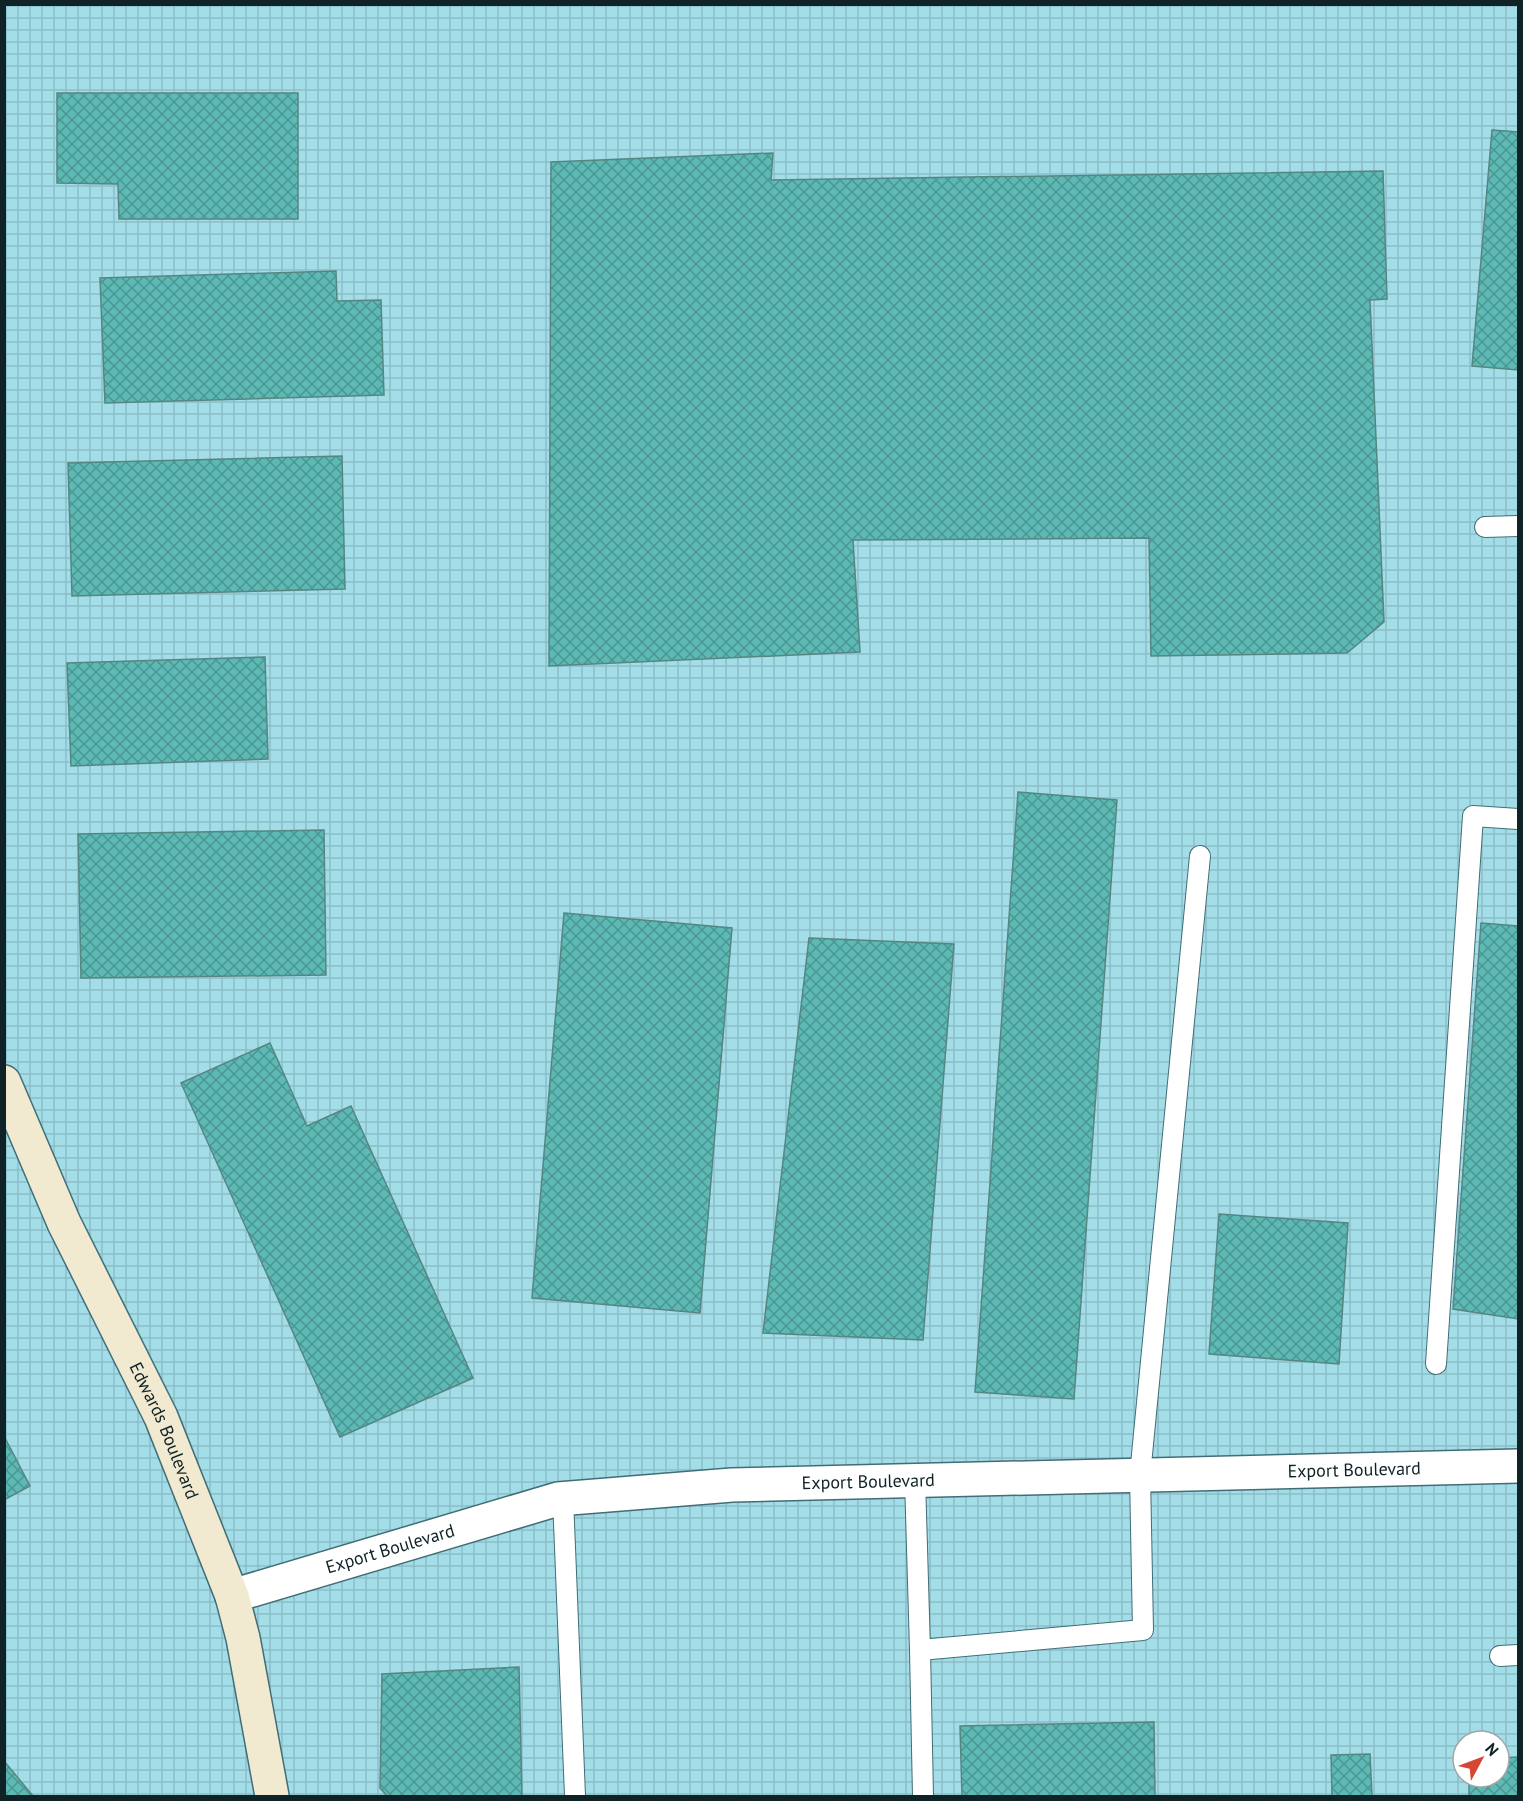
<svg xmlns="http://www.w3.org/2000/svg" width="1523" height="1801" viewBox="0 0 1523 1801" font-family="'PT Sans',sans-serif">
<defs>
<pattern id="industrial-grid" width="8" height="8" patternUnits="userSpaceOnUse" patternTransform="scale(1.5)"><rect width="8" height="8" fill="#a3dde8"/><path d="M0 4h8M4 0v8" fill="none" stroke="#8bbdc7"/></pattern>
<pattern id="building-cross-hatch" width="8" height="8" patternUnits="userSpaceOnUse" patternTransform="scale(1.5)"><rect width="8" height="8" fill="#5db9b4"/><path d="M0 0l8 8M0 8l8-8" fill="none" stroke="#4b9692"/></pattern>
</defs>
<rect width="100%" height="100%" fill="#b9eaf3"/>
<path fill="url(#industrial-grid)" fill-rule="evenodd" d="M 5,5 L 1518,5 L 1518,1796 L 5,1796 ZM 1463,1741 L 1499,1741 L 1499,1777 L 1463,1777 Z"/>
<path fill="url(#building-cross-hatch)" stroke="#568682" stroke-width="1.5" d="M 57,93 L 298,93 L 298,219 L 119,219 L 118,184 L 57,183 Z
M 1492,130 L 1518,132 L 1518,370 L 1472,366 Z
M 773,153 L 771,180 L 1383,171 L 1387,299 L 1370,300 L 1384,622 L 1347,653 L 1151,656 L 1149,538 L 853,540 L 860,652 L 549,666 L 551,162 Z
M 336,271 L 337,301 L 381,300 L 384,395 L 105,403 L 100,278 Z
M 342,456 L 345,589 L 72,596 L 68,463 Z
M 265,657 L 268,759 L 71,766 L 67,663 Z
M 1018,792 L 1117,800 L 1074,1399 L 975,1392 Z
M 324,830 L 326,975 L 81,978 L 78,834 Z
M 564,913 L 732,928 L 700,1313 L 532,1298 Z
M 1481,923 L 1518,926 L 1518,1319 L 1453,1309 Z
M 809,938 L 954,944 L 923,1340 L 763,1333 Z
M 270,1043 L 307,1126 L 351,1106 L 473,1378 L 340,1437 L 181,1083 Z
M 1219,1214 L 1348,1223 L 1339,1364 L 1209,1354 Z
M 4,1436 L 30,1486 L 4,1500 Z
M 519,1667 L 522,1796 L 387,1796 L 380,1788 L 382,1674 Z
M 1154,1722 L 1155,1796 L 962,1796 L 960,1726 Z
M 1370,1754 L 1372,1796 L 1332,1796 L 1331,1755 Z
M 1518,1757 L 1518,1796 L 1469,1796 L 1469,1777 L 1499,1777 L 1499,1758 Z
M 4,1761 L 33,1796 L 4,1796 Z"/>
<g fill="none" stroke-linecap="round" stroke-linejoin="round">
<g stroke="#406e76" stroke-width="22">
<path id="lane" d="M 1485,527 L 1518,526
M 1436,1364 L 1473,816 L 1518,819
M 915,1479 L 920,1650 L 1143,1630 L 1140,1475 L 1200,856
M 563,1498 L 575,1796
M 920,1650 L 923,1796
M 1500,1656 L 1518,1655"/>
</g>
<g stroke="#406e76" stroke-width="36">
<g id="street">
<path id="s1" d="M 232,1596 L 558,1499 L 732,1485 L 1518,1466"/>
</g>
</g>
<g stroke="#406e76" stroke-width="36">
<g id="secondary">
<path id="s2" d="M 4,1082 L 64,1223 L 161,1417 L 232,1596 L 243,1638 L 272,1796"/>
</g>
</g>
<use href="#lane" stroke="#fff" stroke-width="20"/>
<use href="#street" stroke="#fff" stroke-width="33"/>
<use href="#secondary" stroke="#f2e9d1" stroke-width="33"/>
</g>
<g text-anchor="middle" stroke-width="6" stroke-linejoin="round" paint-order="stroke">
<g font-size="18" fill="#0f2225" stroke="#fff">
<text dy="6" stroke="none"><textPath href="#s2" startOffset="384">Edwards Boulevard</textPath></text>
<text dy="6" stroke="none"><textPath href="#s1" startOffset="1137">Export Boulevard</textPath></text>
<text dy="6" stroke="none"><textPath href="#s1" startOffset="651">Export Boulevard</textPath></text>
<text dy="6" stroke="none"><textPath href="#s1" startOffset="165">Export Boulevard</textPath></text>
</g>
</g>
<rect width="1523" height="1801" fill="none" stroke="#0f2225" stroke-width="12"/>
<g transform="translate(1481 1759) rotate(49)"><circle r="28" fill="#ffffff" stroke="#9fa7a8" stroke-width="1.5"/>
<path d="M0-4.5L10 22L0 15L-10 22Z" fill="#d44735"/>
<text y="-9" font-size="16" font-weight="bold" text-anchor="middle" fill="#0f2225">N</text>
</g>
</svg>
